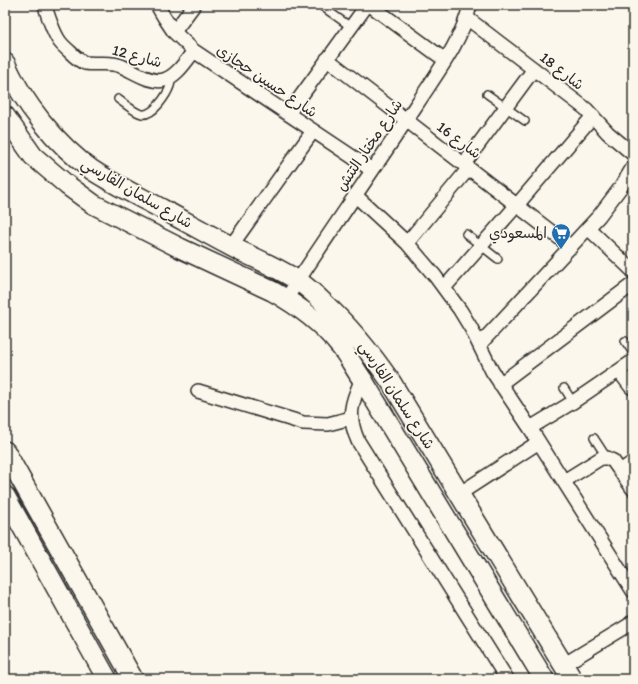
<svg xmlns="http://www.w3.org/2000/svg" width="638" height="684" viewBox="0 0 638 684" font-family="Itim,'Playpen Sans Arabic',sans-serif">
<rect width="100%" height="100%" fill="#fbf7ec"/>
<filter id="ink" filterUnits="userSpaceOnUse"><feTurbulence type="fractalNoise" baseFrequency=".025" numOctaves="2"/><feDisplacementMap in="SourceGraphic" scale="8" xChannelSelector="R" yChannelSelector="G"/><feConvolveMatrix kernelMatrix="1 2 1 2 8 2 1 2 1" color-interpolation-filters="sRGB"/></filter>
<g filter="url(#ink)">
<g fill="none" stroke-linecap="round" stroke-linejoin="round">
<g stroke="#2b2b2b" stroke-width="10">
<path id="lane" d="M 320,5 L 351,27
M 487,94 L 525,121
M 118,99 C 124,103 135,113 142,114 C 153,116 167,95 170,86 C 171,83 171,80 172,77
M 466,234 L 498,259
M 625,341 L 633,353
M 564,388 L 573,402
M 594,438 L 607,458"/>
</g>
<g stroke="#2b2b2b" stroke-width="16">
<path id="street" d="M 45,5 C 47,14 54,34 60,42 C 63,46 67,49 70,52 C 75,57 79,61 85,63 C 97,65 110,61 121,66 C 133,71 151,84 164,80 C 177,76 186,61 194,51
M 157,5 L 164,17 L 174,32 L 194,51 L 372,170
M 370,5 L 445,60
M 467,18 L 586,109 L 608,133 L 633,154
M 174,32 L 194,5
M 327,59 L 571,247
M 288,114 L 367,5
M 464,164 L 534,69
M 355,195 L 407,243 L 435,276 L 460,310 L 471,328 L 492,371 L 530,428 L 633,591
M 588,228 L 633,271
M 407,243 L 469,168
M 231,246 L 313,131
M 444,288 L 517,205 L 593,116
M 286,299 C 329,233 374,169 417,104 C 437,73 462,41 470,5
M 480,344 L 599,216 L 621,187 L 633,167
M 619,371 L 631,387 L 633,388
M 362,379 C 351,403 347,416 358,441 L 507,679
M 500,384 L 633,284
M 198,391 L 303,423 L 328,424 L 351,418
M 530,428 L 573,402 L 633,361
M 620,471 L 633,462
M 564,481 L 601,458 L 607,458 L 613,461 L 633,489
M 459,494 L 539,442
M 563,665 L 629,625 L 633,621"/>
</g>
<g stroke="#2b2b2b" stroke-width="22">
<path id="secondary" d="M 5,63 C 23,103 57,145 92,170 C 115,185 140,197 164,210 C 188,223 213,237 238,250 C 258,259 279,269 297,280 C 307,287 317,296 325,304 C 351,328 371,353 391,382 L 572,679
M 5,116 L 33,156 L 67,185 L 93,204 L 180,248 L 272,291 C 297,305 321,322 339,345 C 348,355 354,368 362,379 L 544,679
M 5,451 L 133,679
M 5,496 L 107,679"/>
</g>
<use href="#lane" stroke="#fbf7ec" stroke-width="7"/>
<use href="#street" stroke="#fbf7ec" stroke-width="13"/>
<use href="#secondary" stroke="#fbf7ec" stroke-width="19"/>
</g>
</g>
<defs>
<g id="supermarket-pin" transform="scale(1)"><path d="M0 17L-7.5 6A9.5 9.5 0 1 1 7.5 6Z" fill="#1f6fb2" stroke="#fbf7ec"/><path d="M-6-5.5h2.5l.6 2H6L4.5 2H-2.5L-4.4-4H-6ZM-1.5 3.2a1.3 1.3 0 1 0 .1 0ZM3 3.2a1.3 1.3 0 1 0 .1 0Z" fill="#fff"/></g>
</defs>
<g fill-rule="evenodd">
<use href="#supermarket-pin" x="561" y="233"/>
</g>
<g text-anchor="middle" stroke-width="3.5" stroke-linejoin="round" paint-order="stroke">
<g font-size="15" fill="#2b2b2b" stroke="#fbf7ec">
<text transform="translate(137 56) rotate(15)" y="5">شارع 12</text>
<text transform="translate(562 71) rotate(38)" y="5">شارع 18</text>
<text transform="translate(267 81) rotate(34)" y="5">شارع حسين حجازى</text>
<text transform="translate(459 140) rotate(37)" y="5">شارع 16</text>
<text transform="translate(369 145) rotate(-56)" y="5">شارع مختار التتش</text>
<text transform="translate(137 193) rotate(30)" y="5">شارع سلمان الفارسي</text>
<text transform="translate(397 395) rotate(57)" y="5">شارع سلمان الفارسي</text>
</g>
<g font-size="15" fill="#2b2b2b" stroke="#fbf7ec" text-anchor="end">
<text x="547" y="238">المسعودي</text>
</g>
</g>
<rect width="638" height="684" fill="none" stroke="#fbf7ec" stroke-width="20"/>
<rect x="10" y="10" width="618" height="664" fill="none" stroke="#2b2b2b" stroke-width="1.5" filter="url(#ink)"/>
</svg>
